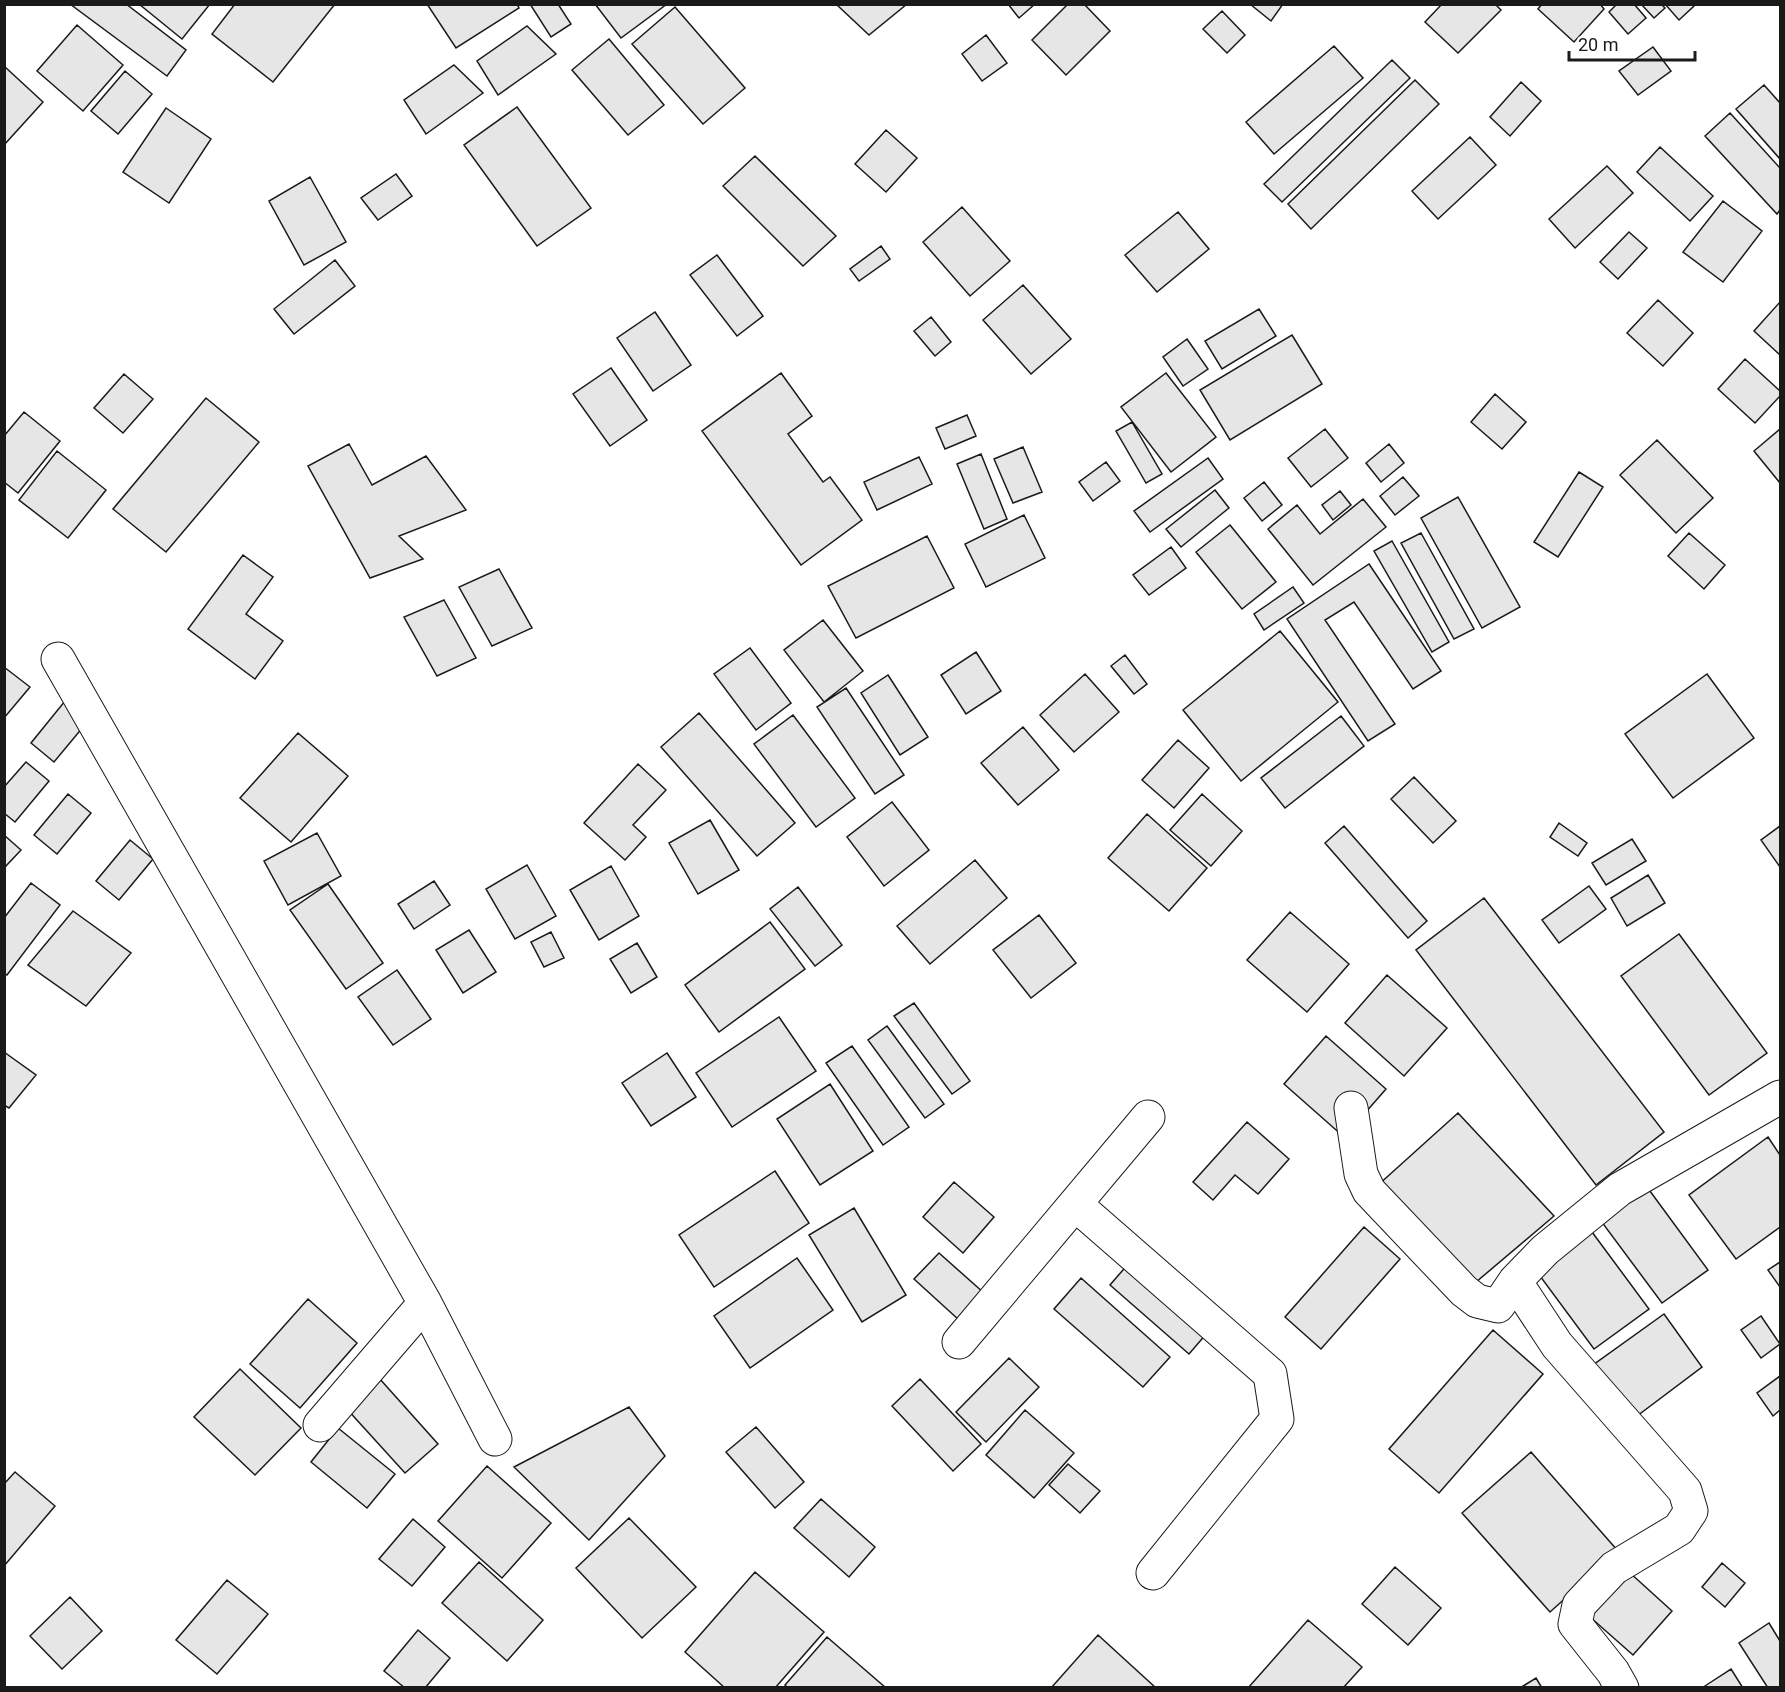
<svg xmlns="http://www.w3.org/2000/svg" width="1785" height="1692" viewBox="0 0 1785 1692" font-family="Roboto,sans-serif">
<rect width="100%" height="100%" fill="#fff"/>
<path fill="#e6e6e6" stroke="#1a1a1a" stroke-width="1.5" d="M 70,4 L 126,4 L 186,50 L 167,76 Z
M 139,4 L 210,4 L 182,39 Z
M 235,4 L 335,4 L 273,82 L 212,34 Z
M 427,4 L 517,4 L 519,8 L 456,48 Z
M 530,4 L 558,4 L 571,24 L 551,37 Z
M 595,4 L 667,4 L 621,38 Z
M 836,4 L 907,4 L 869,35 Z
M 1008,4 L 1035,4 L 1019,18 Z
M 1068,4 L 1084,4 L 1110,31 L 1066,75 L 1032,40 Z
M 1250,4 L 1283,4 L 1271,21 Z
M 1442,4 L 1495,4 L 1501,10 L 1458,53 L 1425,22 Z
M 1542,4 L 1600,4 L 1604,9 L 1574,42 L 1538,9 Z
M 1617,4 L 1634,4 L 1646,18 L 1628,34 L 1609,12 Z
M 1641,4 L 1661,4 L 1665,8 L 1654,18 Z
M 1665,4 L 1693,4 L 1694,6 L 1679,20 Z
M 675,7 L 745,88 L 703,124 L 632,44 Z
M 1222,11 L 1245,35 L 1227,53 L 1203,29 Z
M 77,25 L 123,65 L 83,111 L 37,71 Z
M 527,26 L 556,54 L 498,95 L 477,61 Z
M 986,35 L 1007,63 L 982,81 L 962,54 Z
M 609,39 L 664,105 L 628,135 L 572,70 Z
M 1334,46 L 1363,78 L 1274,154 L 1246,122 Z
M 1653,47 L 1671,71 L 1638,95 L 1619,71 Z
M 1392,60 L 1410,78 L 1282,202 L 1264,184 Z
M 454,65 L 483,93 L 426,134 L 404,100 Z
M 4,66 L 43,102 L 4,145 Z
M 125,71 L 152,94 L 118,134 L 91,111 Z
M 1415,80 L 1439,104 L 1311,229 L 1288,204 Z
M 1521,82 L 1541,101 L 1510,136 L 1490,117 Z
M 1764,85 L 1780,103 L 1780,159 L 1736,109 Z
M 517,107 L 591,208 L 537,246 L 464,145 Z
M 166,108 L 211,139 L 169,203 L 123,172 Z
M 1730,113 L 1780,168 L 1780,210 L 1777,214 L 1705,136 Z
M 886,130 L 917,158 L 886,192 L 855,164 Z
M 1470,137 L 1496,165 L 1438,219 L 1412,191 Z
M 1660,147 L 1713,196 L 1690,221 L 1637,172 Z
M 755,156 L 836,236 L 803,266 L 723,186 Z
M 1607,166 L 1633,193 L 1575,248 L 1549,219 Z
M 396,174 L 412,196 L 378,220 L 361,198 Z
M 310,177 L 346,242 L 304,265 L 269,201 Z
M 1723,201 L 1762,231 L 1723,282 L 1683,252 Z
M 962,207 L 1010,261 L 970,296 L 923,242 Z
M 1178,212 L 1209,249 L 1157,292 L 1125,255 Z
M 1629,232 L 1647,248 L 1618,279 L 1600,262 Z
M 881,246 L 890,259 L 859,281 L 850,269 Z
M 717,255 L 763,316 L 737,336 L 690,275 Z
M 335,260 L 355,286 L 294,334 L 274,309 Z
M 1023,285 L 1071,339 L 1031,374 L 983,320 Z
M 1658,300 L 1693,333 L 1663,366 L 1627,333 Z
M 1780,302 L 1780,355 L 1754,331 Z
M 1259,309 L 1276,336 L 1222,369 L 1205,341 Z
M 655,312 L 691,365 L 653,391 L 617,338 Z
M 931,317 L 951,342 L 935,356 L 914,331 Z
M 1292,335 L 1322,384 L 1230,440 L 1200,390 Z
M 1187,339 L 1208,369 L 1183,386 L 1163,357 Z
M 1745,359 L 1780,391 L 1780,396 L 1755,423 L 1718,389 Z
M 611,368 L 647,420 L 610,446 L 573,394 Z
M 781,373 L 812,416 L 788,434 L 823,482 L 830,477 L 862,520 L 801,565 L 702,431 Z
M 1166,373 L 1216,437 L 1171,472 L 1121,407 Z
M 124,374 L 153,399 L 123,433 L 94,408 Z
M 1495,394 L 1526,422 L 1502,449 L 1471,422 Z
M 206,398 L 259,442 L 166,552 L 113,509 Z
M 24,412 L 60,441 L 18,493 L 4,482 L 4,436 Z
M 967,415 L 976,436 L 945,449 L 936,428 Z
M 1132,422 L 1162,474 L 1146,483 L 1116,431 Z
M 1325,429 L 1348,458 L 1311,487 L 1288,458 Z
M 1780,429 L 1780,483 L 1754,451 Z
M 1657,440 L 1713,498 L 1676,533 L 1620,475 Z
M 349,444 L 372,485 L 426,456 L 466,510 L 399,536 L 423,559 L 370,578 L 308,466 Z
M 1389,444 L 1404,463 L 1381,482 L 1366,463 Z
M 1023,447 L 1042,492 L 1013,503 L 994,459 Z
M 57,451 L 106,490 L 68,538 L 19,500 Z
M 981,454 L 1007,519 L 984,529 L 957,464 Z
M 919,457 L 932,484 L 877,510 L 864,482 Z
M 1208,458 L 1223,479 L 1150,532 L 1134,511 Z
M 1106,462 L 1120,481 L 1093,501 L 1079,482 Z
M 1579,472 L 1603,487 L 1558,557 L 1534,542 Z
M 1403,477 L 1419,496 L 1395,515 L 1380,496 Z
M 1264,482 L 1282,505 L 1262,521 L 1244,498 Z
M 1215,490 L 1229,508 L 1181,547 L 1166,529 Z
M 1340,491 L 1351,505 L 1333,520 L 1322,505 Z
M 1458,497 L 1520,607 L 1482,628 L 1421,518 Z
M 1363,499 L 1386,527 L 1313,585 L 1268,529 L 1297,505 L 1320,534 Z
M 1024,515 L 1045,558 L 986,587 L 965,544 Z
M 1230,525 L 1276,582 L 1242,609 L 1196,552 Z
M 1421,533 L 1474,629 L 1454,639 L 1401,543 Z
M 1689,533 L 1725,565 L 1704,589 L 1668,556 Z
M 927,536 L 954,588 L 856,638 L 828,586 Z
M 1392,541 L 1449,642 L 1432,652 L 1374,551 Z
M 1171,547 L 1186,568 L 1149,595 L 1133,575 Z
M 243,555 L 273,577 L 246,614 L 283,641 L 255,679 L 188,629 Z
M 1369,564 L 1441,671 L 1413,689 L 1354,602 L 1325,620 L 1395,724 L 1368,741 L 1287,619 Z
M 499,569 L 532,628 L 492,646 L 459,587 Z
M 1293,587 L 1304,603 L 1264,630 L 1254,614 Z
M 444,600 L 476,658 L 437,676 L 404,617 Z
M 823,620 L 863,671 L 824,702 L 784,650 Z
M 1280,631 L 1338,702 L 1241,781 L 1183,710 Z
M 750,648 L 791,703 L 756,730 L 714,674 Z
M 976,652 L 1001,691 L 966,714 L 941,675 Z
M 1125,655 L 1147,684 L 1134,694 L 1111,666 Z
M 4,667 L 30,687 L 4,718 Z
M 1085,674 L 1119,712 L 1074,752 L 1040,715 Z
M 1707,674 L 1754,738 L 1673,798 L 1625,734 Z
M 888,675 L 928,737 L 900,755 L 861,693 Z
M 846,688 L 904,775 L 875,794 L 817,707 Z
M 65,701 L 88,721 L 54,762 L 31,743 Z
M 699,713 L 795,823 L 757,856 L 661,747 Z
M 793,715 L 855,798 L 816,827 L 754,744 Z
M 1341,716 L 1364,746 L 1285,808 L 1261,778 Z
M 1023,727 L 1059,770 L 1018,805 L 981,763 Z
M 298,733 L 348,776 L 291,842 L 240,798 Z
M 1178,740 L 1209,768 L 1174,808 L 1142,780 Z
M 26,762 L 49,781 L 15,822 L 4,813 L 4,787 Z
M 638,764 L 666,790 L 633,825 L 646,837 L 625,860 L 584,823 Z
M 1414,777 L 1456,821 L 1433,843 L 1391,799 Z
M 68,794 L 91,813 L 57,854 L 34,835 Z
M 1202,794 L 1242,831 L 1211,866 L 1170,830 Z
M 892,802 L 929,850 L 884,886 L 847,837 Z
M 1147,814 L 1207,868 L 1169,911 L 1108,858 Z
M 710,820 L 739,870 L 698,894 L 669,843 Z
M 1559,823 L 1587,843 L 1578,856 L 1550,837 Z
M 1344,826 L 1427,921 L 1408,938 L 1325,843 Z
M 1780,826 L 1780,867 L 1761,840 Z
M 317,833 L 341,876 L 288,905 L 264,861 Z
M 4,835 L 21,850 L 4,868 Z
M 1632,839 L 1646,861 L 1606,885 L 1592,863 Z
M 130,840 L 153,859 L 119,900 L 96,881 Z
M 975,860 L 1007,898 L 930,964 L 897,926 Z
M 527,865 L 556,916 L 515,939 L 486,889 Z
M 611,866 L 639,916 L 599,940 L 570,890 Z
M 1648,875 L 1665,903 L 1627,926 L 1611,898 Z
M 434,881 L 450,905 L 414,929 L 398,904 Z
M 31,883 L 60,905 L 7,975 L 4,973 L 4,918 Z
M 328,884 L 383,963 L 346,989 L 290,910 Z
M 1589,886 L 1606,909 L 1559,943 L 1542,920 Z
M 798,887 L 842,945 L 815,966 L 770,909 Z
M 1484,898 L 1664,1132 L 1596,1185 L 1416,950 Z
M 73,911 L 131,953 L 86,1006 L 28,965 Z
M 1290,912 L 1349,964 L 1307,1012 L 1247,960 Z
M 1039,915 L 1076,963 L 1031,998 L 993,950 Z
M 770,922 L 805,969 L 719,1032 L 685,985 Z
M 469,930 L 496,972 L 463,993 L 436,950 Z
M 551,932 L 564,958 L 544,967 L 531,942 Z
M 1679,934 L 1767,1053 L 1709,1095 L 1621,976 Z
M 637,943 L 657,977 L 631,993 L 610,959 Z
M 397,970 L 431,1019 L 393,1045 L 358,997 Z
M 1387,975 L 1447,1028 L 1404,1076 L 1345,1023 Z
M 914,1003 L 970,1081 L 952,1094 L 894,1016 Z
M 779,1017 L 816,1071 L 732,1127 L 696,1073 Z
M 887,1026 L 944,1104 L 925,1118 L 868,1040 Z
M 1326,1036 L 1386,1089 L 1344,1137 L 1284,1084 Z
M 852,1046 L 909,1127 L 883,1145 L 826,1063 Z
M 4,1052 L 36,1075 L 9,1108 L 4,1105 Z
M 667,1053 L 696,1097 L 651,1126 L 622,1083 Z
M 830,1084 L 873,1151 L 820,1185 L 777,1119 Z
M 1458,1113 L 1554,1216 L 1469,1288 L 1377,1186 Z
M 1247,1122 L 1289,1159 L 1258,1194 L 1235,1175 L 1213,1200 L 1193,1182 Z
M 1768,1137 L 1780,1155 L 1780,1227 L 1736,1259 L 1689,1195 Z
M 775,1171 L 809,1223 L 714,1287 L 679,1235 Z
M 954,1182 L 994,1217 L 963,1253 L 923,1217 Z
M 1647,1187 L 1708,1270 L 1662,1303 L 1601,1221 Z
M 854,1208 L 906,1295 L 862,1322 L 809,1235 Z
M 1364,1227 L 1400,1259 L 1321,1349 L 1285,1317 Z
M 1592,1232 L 1649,1309 L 1594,1349 L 1537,1272 Z
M 939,1253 L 984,1293 L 959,1320 L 914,1279 Z
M 797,1258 L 833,1310 L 750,1368 L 714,1316 Z
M 1780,1262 L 1780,1287 L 1768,1270 Z
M 1129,1263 L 1207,1333 L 1189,1354 L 1110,1285 Z
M 1081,1278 L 1170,1357 L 1143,1387 L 1054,1309 Z
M 308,1299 L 357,1343 L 300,1408 L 250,1364 Z
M 1664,1314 L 1702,1367 L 1633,1419 L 1593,1365 Z
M 1761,1316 L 1780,1344 L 1761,1358 L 1741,1330 Z
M 1493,1330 L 1543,1374 L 1439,1493 L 1389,1449 Z
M 1009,1358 L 1039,1387 L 986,1442 L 956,1412 Z
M 240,1369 L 301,1428 L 255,1475 L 194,1417 Z
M 1780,1376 L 1780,1410 L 1773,1416 L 1757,1393 Z
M 379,1378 L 438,1444 L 405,1473 L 346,1408 Z
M 920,1379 L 981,1444 L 953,1471 L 892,1406 Z
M 629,1407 L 665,1456 L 589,1540 L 514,1467 Z
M 1025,1410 L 1074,1453 L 1034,1498 L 986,1455 Z
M 756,1427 L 804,1482 L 775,1508 L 726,1452 Z
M 338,1428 L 395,1474 L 367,1508 L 311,1462 Z
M 1531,1452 L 1618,1551 L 1550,1612 L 1462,1513 Z
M 1068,1464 L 1100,1491 L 1080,1513 L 1049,1485 Z
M 487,1466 L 551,1523 L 502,1578 L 438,1521 Z
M 15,1472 L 55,1506 L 4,1566 L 4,1484 Z
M 821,1499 L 875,1547 L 849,1577 L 794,1528 Z
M 629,1518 L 696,1587 L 642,1638 L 576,1568 Z
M 413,1519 L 445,1547 L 412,1586 L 379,1559 Z
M 479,1562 L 543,1620 L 507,1661 L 442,1603 Z
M 1722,1563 L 1745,1583 L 1725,1607 L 1702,1587 Z
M 1395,1567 L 1441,1608 L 1408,1645 L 1362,1604 Z
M 755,1572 L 824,1632 L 775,1688 L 725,1688 L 685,1652 Z
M 1629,1572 L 1672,1611 L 1633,1655 L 1590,1617 Z
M 227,1580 L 268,1614 L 217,1674 L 176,1640 Z
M 70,1597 L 102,1631 L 62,1669 L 30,1636 Z
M 1308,1620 L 1362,1667 L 1343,1688 L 1248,1688 Z
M 1769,1623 L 1780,1641 L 1780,1688 L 1768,1688 L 1739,1643 Z
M 418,1630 L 450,1658 L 425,1688 L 405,1688 L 384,1671 Z
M 1098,1635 L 1156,1688 L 1051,1688 Z
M 827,1637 L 886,1688 L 788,1688 L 785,1685 Z
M 1731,1669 L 1743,1688 L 1702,1688 L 1708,1684 Z
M 1536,1678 L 1542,1688 L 1520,1688 Z"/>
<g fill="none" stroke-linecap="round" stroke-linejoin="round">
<g stroke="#1a1a1a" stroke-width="35">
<path id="minor" d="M 58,659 L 425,1303 L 320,1425
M 1351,1108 L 1361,1174 L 1369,1191 L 1464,1291 L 1477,1301 L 1498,1306 L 1515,1281
M 1075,1204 L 1270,1374 L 1277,1419 L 1153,1573
M 425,1303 L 495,1439
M 959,1342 L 1148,1117
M 1622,1688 L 1613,1672 L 1575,1624 L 1579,1605 L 1614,1568 L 1679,1529 L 1691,1511 L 1685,1491 L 1557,1345 L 1515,1281 L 1545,1250 L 1620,1189 L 1780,1097"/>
</g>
<use href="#minor" stroke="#fff" stroke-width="33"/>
</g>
<rect width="1785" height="1692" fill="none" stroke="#1a1a1a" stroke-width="12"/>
<path d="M1569 51v9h126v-9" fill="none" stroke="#1a1a1a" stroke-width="3"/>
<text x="1578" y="51" font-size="18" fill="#1a1a1a" stroke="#ffffff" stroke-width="4.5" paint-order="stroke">20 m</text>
</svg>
